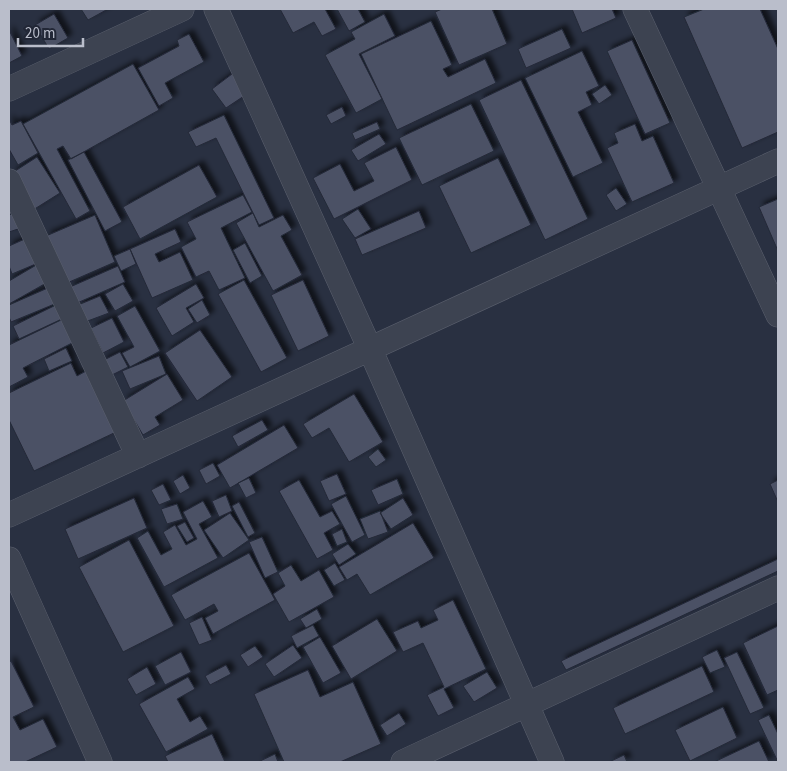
<svg xmlns="http://www.w3.org/2000/svg" width="787" height="771" viewBox="0 0 787 771" font-family="'Source Sans 3',sans-serif">
<defs>
<filter id="shadow"><feDropShadow dx="4.5" dy="-4.5" stdDeviation="2.5" flood-color="#0009"/></filter>
</defs>
<rect width="100%" height="100%" fill="#293041"/>
<path fill="#4b5165" stroke="#242938" filter="url(#shadow)" d="M 81,9 L 108,9 L 88,20 Z
M 280,9 L 325,9 L 336,29 L 322,36 L 314,22 L 293,33 Z
M 337,9 L 358,9 L 365,22 L 349,31 Z
M 442,9 L 492,9 L 507,44 L 459,65 L 435,12 Z
M 572,9 L 612,9 L 616,18 L 582,33 Z
M 704,9 L 760,9 L 778,49 L 778,132 L 742,148 L 684,17 Z
M 54,14 L 68,38 L 49,49 L 35,25 Z
M 384,14 L 395,36 L 359,54 L 382,99 L 356,113 L 325,55 L 355,39 L 351,32 Z
M 431,21 L 452,65 L 443,69 L 448,77 L 485,59 L 496,83 L 397,130 L 361,54 Z
M 562,29 L 571,48 L 526,68 L 518,49 Z
M 9,30 L 22,56 L 9,63 Z
M 189,34 L 204,62 L 165,83 L 173,98 L 159,106 L 138,68 L 179,46 L 177,40 Z
M 632,40 L 670,123 L 645,134 L 607,51 Z
M 582,51 L 599,86 L 586,92 L 592,105 L 578,112 L 603,163 L 573,177 L 525,78 Z
M 133,64 L 159,110 L 71,159 L 63,146 L 57,149 L 90,211 L 76,219 L 23,124 Z
M 232,74 L 247,94 L 226,108 L 212,89 Z
M 521,80 L 588,219 L 545,240 L 479,100 Z
M 605,85 L 612,95 L 599,104 L 592,94 Z
M 471,104 L 494,151 L 422,185 L 399,138 Z
M 342,107 L 346,116 L 331,124 L 326,115 Z
M 224,115 L 274,218 L 259,225 L 216,138 L 196,147 L 188,132 Z
M 9,119 L 12,125 L 21,121 L 38,153 L 18,165 L 9,149 Z
M 377,122 L 380,129 L 355,140 L 352,133 Z
M 635,124 L 642,141 L 653,136 L 674,183 L 632,202 L 607,148 L 618,143 L 614,133 Z
M 379,134 L 386,144 L 358,161 L 351,150 Z
M 396,147 L 412,180 L 334,219 L 313,178 L 340,164 L 354,191 L 374,181 L 364,163 Z
M 84,152 L 122,222 L 105,231 L 68,160 Z
M 37,157 L 60,193 L 33,210 L 12,173 Z
M 498,158 L 531,225 L 471,253 L 439,186 Z
M 199,165 L 217,197 L 140,239 L 123,207 Z
M 616,188 L 627,204 L 616,211 L 606,195 Z
M 243,195 L 252,212 L 221,228 L 245,278 L 219,290 L 209,271 L 196,277 L 181,247 L 196,239 L 187,222 Z
M 778,199 L 778,251 L 759,207 Z
M 358,209 L 371,229 L 355,238 L 342,219 Z
M 419,211 L 426,228 L 362,255 L 355,239 Z
M 15,213 L 21,228 L 9,232 L 9,215 Z
M 253,213 L 259,227 L 283,215 L 292,230 L 281,236 L 302,275 L 273,291 L 236,223 Z
M 95,215 L 115,262 L 67,283 L 46,236 Z
M 175,229 L 181,242 L 155,254 L 159,262 L 180,252 L 193,280 L 152,298 L 130,249 Z
M 27,238 L 38,263 L 12,274 L 9,266 L 9,246 Z
M 245,243 L 262,276 L 250,283 L 233,250 Z
M 130,249 L 136,264 L 121,271 L 114,256 Z
M 38,264 L 48,282 L 9,304 L 9,281 Z
M 118,266 L 125,282 L 77,303 L 70,287 Z
M 244,280 L 287,358 L 261,372 L 218,294 Z
M 303,280 L 329,336 L 298,351 L 271,295 Z
M 123,284 L 133,301 L 115,311 L 105,294 Z
M 196,284 L 204,298 L 186,308 L 194,322 L 172,336 L 156,308 Z
M 50,287 L 57,303 L 11,322 L 9,317 L 9,305 Z
M 100,296 L 109,313 L 85,322 L 78,305 Z
M 202,300 L 210,315 L 197,323 L 188,309 Z
M 58,304 L 64,318 L 19,339 L 13,326 Z
M 135,306 L 160,351 L 130,367 L 122,353 L 134,347 L 117,316 Z
M 112,318 L 124,342 L 103,353 L 91,328 Z
M 63,319 L 74,342 L 23,368 L 28,377 L 9,387 L 9,345 Z
M 200,330 L 232,377 L 197,401 L 165,353 Z
M 66,348 L 72,361 L 49,371 L 44,359 Z
M 120,352 L 128,367 L 110,376 L 102,361 Z
M 159,356 L 166,374 L 130,389 L 122,371 Z
M 71,363 L 77,376 L 86,371 L 116,432 L 34,471 L 9,420 L 9,393 Z
M 167,374 L 183,400 L 155,417 L 160,425 L 143,435 L 123,401 Z
M 354,394 L 383,442 L 349,462 L 329,428 L 312,438 L 303,424 Z
M 262,420 L 268,430 L 238,447 L 232,436 Z
M 284,425 L 298,448 L 230,488 L 217,465 Z
M 378,449 L 386,460 L 376,467 L 368,457 Z
M 213,463 L 220,476 L 206,484 L 199,470 Z
M 337,474 L 346,494 L 329,501 L 320,481 Z
M 183,475 L 190,488 L 180,494 L 173,481 Z
M 249,478 L 256,493 L 246,498 L 238,483 Z
M 397,479 L 403,494 L 378,505 L 371,490 Z
M 299,480 L 320,517 L 332,511 L 340,524 L 324,533 L 333,550 L 317,559 L 279,491 Z
M 778,480 L 778,502 L 770,484 Z
M 163,484 L 171,500 L 159,505 L 151,490 Z
M 226,495 L 232,511 L 219,517 L 212,501 Z
M 346,496 L 365,535 L 352,542 L 331,504 Z
M 134,498 L 147,528 L 78,559 L 65,529 Z
M 403,498 L 413,515 L 391,529 L 380,513 Z
M 203,501 L 212,517 L 199,524 L 218,558 L 164,587 L 137,538 L 148,531 L 161,555 L 172,549 L 163,532 L 175,525 L 186,545 L 197,539 L 183,512 Z
M 239,502 L 255,533 L 248,537 L 232,506 Z
M 177,504 L 183,519 L 167,524 L 161,509 Z
M 380,511 L 388,532 L 368,539 L 360,519 Z
M 230,513 L 249,540 L 223,558 L 204,530 Z
M 185,522 L 194,538 L 187,542 L 177,526 Z
M 413,523 L 434,558 L 370,595 L 357,574 L 347,580 L 339,567 Z
M 342,529 L 347,542 L 337,546 L 332,534 Z
M 262,537 L 278,572 L 265,578 L 249,542 Z
M 129,540 L 174,626 L 123,652 L 79,567 Z
M 348,544 L 356,554 L 339,565 L 332,554 Z
M 249,553 L 275,600 L 213,634 L 205,618 L 218,611 L 214,604 L 185,620 L 171,595 Z
M 778,559 L 778,571 L 566,670 L 561,661 Z
M 335,563 L 345,580 L 334,586 L 324,570 Z
M 291,565 L 301,581 L 319,570 L 334,597 L 289,622 L 273,594 L 285,586 L 278,573 Z
M 453,600 L 486,669 L 444,689 L 454,708 L 438,716 L 427,695 L 444,687 L 423,643 L 403,652 L 393,632 L 418,621 L 421,628 L 438,620 L 433,610 Z
M 317,609 L 322,619 L 306,628 L 300,619 Z
M 202,617 L 212,640 L 199,645 L 189,623 Z
M 377,619 L 397,651 L 351,679 L 332,646 Z
M 313,625 L 319,636 L 297,648 L 291,636 Z
M 778,626 L 778,690 L 767,695 L 743,643 Z
M 320,637 L 341,673 L 323,683 L 303,647 Z
M 293,645 L 302,658 L 274,677 L 265,664 Z
M 255,646 L 263,657 L 248,667 L 240,655 Z
M 717,650 L 725,667 L 710,673 L 702,657 Z
M 181,652 L 191,672 L 165,685 L 155,666 Z
M 737,652 L 764,708 L 750,714 L 724,658 Z
M 11,661 L 34,707 L 13,717 L 20,730 L 43,719 L 57,747 L 25,762 L 9,762 L 9,662 Z
M 226,665 L 231,674 L 210,685 L 205,676 Z
M 702,666 L 714,692 L 625,734 L 613,708 Z
M 147,667 L 156,684 L 136,695 L 127,679 Z
M 308,670 L 320,697 L 353,682 L 381,744 L 340,762 L 284,762 L 254,694 Z
M 487,672 L 497,688 L 474,702 L 463,686 Z
M 188,677 L 195,689 L 177,699 L 190,722 L 200,716 L 208,729 L 166,752 L 139,704 Z
M 723,707 L 737,738 L 690,761 L 675,730 Z
M 399,713 L 406,724 L 387,736 L 380,725 Z
M 769,715 L 778,734 L 778,762 L 758,720 Z
M 212,734 L 225,762 L 168,762 L 165,756 Z
M 759,741 L 769,762 L 714,762 Z
M 275,754 L 278,762 L 258,762 Z
M 624,755 L 627,762 L 609,762 Z"/>
<g fill="none" stroke-linecap="round" stroke-linejoin="round">
<g stroke="#5b606e" stroke-width="25">
<path id="minor" d="M 216,9 L 370,349 L 552,762
M 635,9 L 778,315
M 9,89 L 182,9
M 9,181 L 138,456
M 9,515 L 778,161
M 9,559 L 100,762
M 403,762 L 778,588"/>
</g>
<use href="#minor" stroke="#3d4351" stroke-width="24"/>
</g>
<rect width="787" height="771" fill="none" stroke="#babecb" stroke-width="20"/>
<path d="M18 38v8h65v-8" fill="none" stroke="#babecb" stroke-width="2.5"/>
<text x="25" y="38" font-size="15" fill="#babecb" stroke="#222736" stroke-width="4" paint-order="stroke">20 m</text>
</svg>
